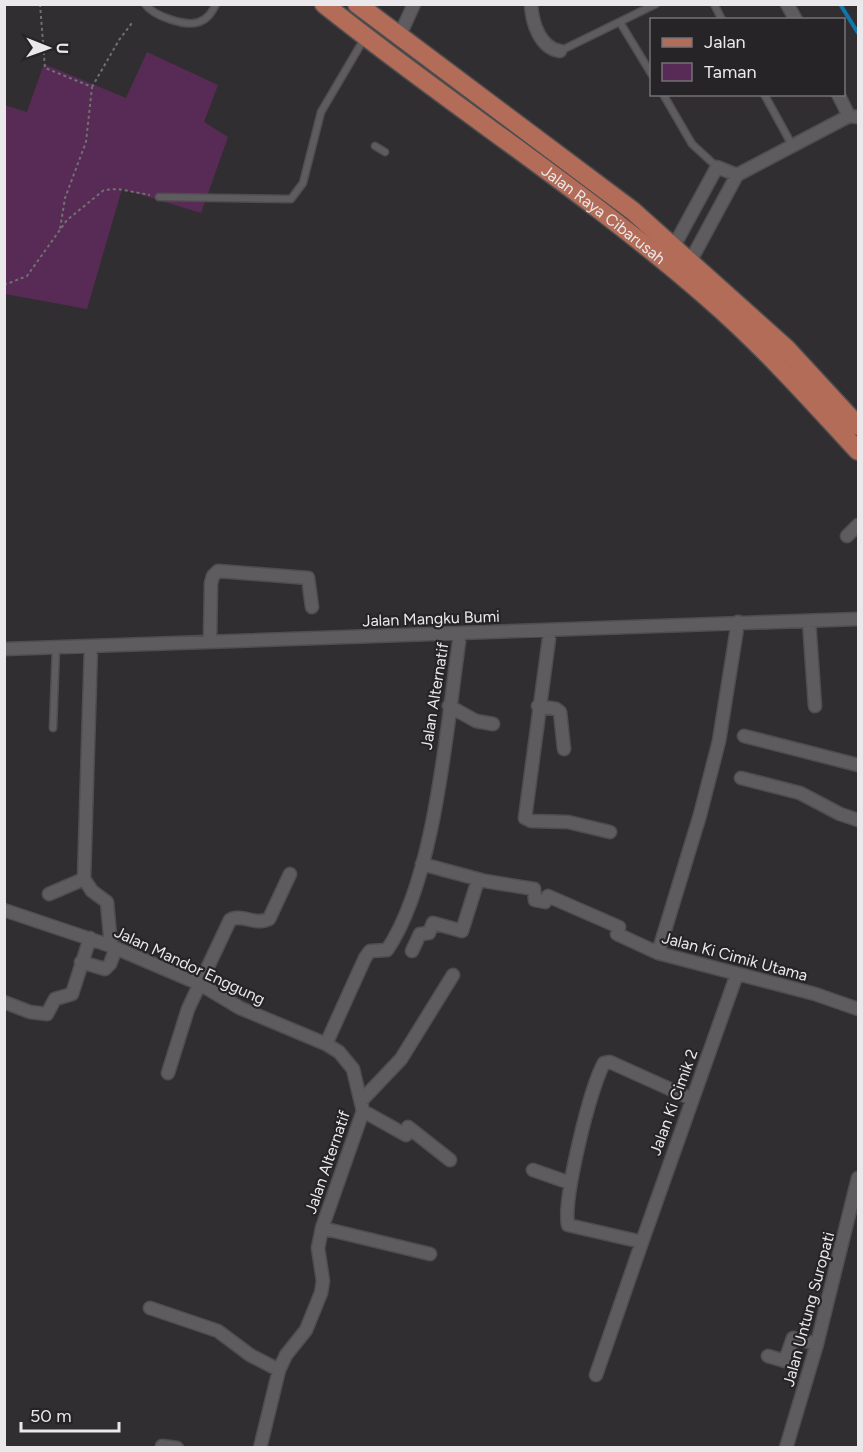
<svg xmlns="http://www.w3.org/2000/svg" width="863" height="1452" viewBox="0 0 863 1452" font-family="Figtree,sans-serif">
<rect width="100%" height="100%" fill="#312e31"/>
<path fill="#572b55" d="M 147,52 L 218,85 L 204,122 L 228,137 L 201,213 L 122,189 L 87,309 L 5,294 L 4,105 L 27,112 L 44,64 L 126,98 Z"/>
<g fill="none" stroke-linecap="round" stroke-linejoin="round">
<path stroke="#0e76ac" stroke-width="4" d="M 840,4 L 858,33"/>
<g stroke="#4f4d4f" stroke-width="9">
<path id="lane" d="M 145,4 C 153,16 186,27 199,22 C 208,19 212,12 216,4
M 714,4 L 722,20
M 621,24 L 652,75
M 560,51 L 656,4
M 663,94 L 692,144 L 717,167
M 764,94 L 792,145
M 375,146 L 385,152
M 159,197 L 291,199 L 303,183 L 321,112 L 364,39
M 53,728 L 56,647"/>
</g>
<g stroke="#4f4d4f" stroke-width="15">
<path id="street" d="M 531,4 C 532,23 540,48 560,51
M 787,4 L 796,20
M 399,37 L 414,4
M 838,94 L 849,116
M 674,246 L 717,167 L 737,175
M 691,260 L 737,175 L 849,116 L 858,117
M 847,536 L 858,525
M 809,621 L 815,706
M 550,631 L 525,818 L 531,821 L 568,822 L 610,832
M 210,640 L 211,583 L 213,576 L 218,571 L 308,578 L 312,607
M 91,646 L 84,879 L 92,891 L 107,902 L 111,946
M 4,649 L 858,619
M 449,706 L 476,721 L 493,724
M 538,706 L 556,709 L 560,712 L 564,749
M 744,736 L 858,765
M 741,778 L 800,793 L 840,814 L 858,820
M 422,864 L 485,881 L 534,889 L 535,900 L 545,902 L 548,896 L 619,927 L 617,934 L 658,953 L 815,994 L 858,1009
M 49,894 L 84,879
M 4,910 L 111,946 L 200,984 L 240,1008 L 326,1044 L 339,1052 L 353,1069 L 363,1111 L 322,1228 L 318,1248 L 323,1281 L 321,1293 L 306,1330 L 286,1355 L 279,1370 L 260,1448
M 412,951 L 420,934 L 429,933 L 433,923 L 462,931 L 478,880
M 658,953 L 700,815 L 719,741 L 738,622
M 81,962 L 105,969 L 110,964 L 116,948
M 4,1002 L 30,1012 L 47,1014 L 55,999 L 72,994 L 90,938
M 326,1044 L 365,958 L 370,951 L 387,950 C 436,878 447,722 460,635
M 168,1073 L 188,1009 L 230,920 C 242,913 255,926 269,919 L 290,874
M 692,1099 L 610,1062 L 604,1063 C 590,1088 563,1198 568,1225 L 642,1242 L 737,974
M 362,1100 L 401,1059 L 453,975
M 363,1111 L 406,1135 L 408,1127 L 450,1160
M 533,1170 L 570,1183
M 322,1228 L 430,1254
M 150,1308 L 218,1331 L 250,1355 L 279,1370
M 768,1356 L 785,1361 L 793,1338 L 817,1344
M 596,1375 L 642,1242
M 162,1446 L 177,1448
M 786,1448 L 817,1344 L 858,1178"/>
</g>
<g stroke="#4f4d4f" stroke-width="21">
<g id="primary">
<path id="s1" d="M 324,4 C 450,105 587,192 709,299 C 763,346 810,399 858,451"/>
<path d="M 357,4 L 633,211 L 787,349 L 858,426"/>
</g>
</g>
<path stroke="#727072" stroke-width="2" stroke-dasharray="3 3" stroke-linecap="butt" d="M 40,4 L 45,68 L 92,87 L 86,142 L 65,198 L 60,229
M 92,87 L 119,40 L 132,23
M 4,285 L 27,276 L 67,220 L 104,190 L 118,189 L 150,195"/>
<use href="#lane" stroke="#5f5c5f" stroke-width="6"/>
<use href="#street" stroke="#5f5c5f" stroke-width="12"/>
<use href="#primary" stroke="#b26c58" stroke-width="18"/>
</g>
<g text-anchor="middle" stroke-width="4.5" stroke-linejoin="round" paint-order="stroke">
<g font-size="16" fill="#eae8ea" stroke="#272427">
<text dy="6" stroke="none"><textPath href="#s1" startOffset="350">Jalan Raya Cibarusah</textPath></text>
<text transform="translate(431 618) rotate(-2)" y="6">Jalan Mangku Bumi</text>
<text transform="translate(434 696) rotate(-81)" y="6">Jalan Alternatif</text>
<text transform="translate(735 956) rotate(15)" y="6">Jalan Ki Cimik Utama</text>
<text transform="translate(190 965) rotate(25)" y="6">Jalan Mandor Enggung</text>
<text transform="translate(673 1102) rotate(-70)" y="6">Jalan Ki Cimik 2</text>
<text transform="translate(327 1162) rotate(-71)" y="6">Jalan Alternatif</text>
<text transform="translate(808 1309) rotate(-75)" y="6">Jalan Untung Suropati</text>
</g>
</g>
<rect width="863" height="1452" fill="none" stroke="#eae8ea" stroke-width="12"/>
<rect x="650" y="18" width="195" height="78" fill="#272427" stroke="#757275" stroke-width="1.5"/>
<rect x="662" y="38" width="30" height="9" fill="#b26c58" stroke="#757275" stroke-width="1.5"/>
<text x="704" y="48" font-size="18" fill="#eae8ea">Jalan</text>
<rect x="662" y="63" width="30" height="18" fill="#572b55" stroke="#757275" stroke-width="1.5"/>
<text x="704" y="78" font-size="18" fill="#eae8ea">Taman</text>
<g transform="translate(48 48) rotate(91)" stroke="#272427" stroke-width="4.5" paint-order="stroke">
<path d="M0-4.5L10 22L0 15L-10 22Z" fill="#eae8ea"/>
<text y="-9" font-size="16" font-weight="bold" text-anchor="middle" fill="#eae8ea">U</text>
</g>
<path d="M21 1422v9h98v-9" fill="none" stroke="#eae8ea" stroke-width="3"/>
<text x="30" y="1422" font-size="18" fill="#eae8ea" stroke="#272427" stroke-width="4.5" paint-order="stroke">50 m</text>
</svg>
